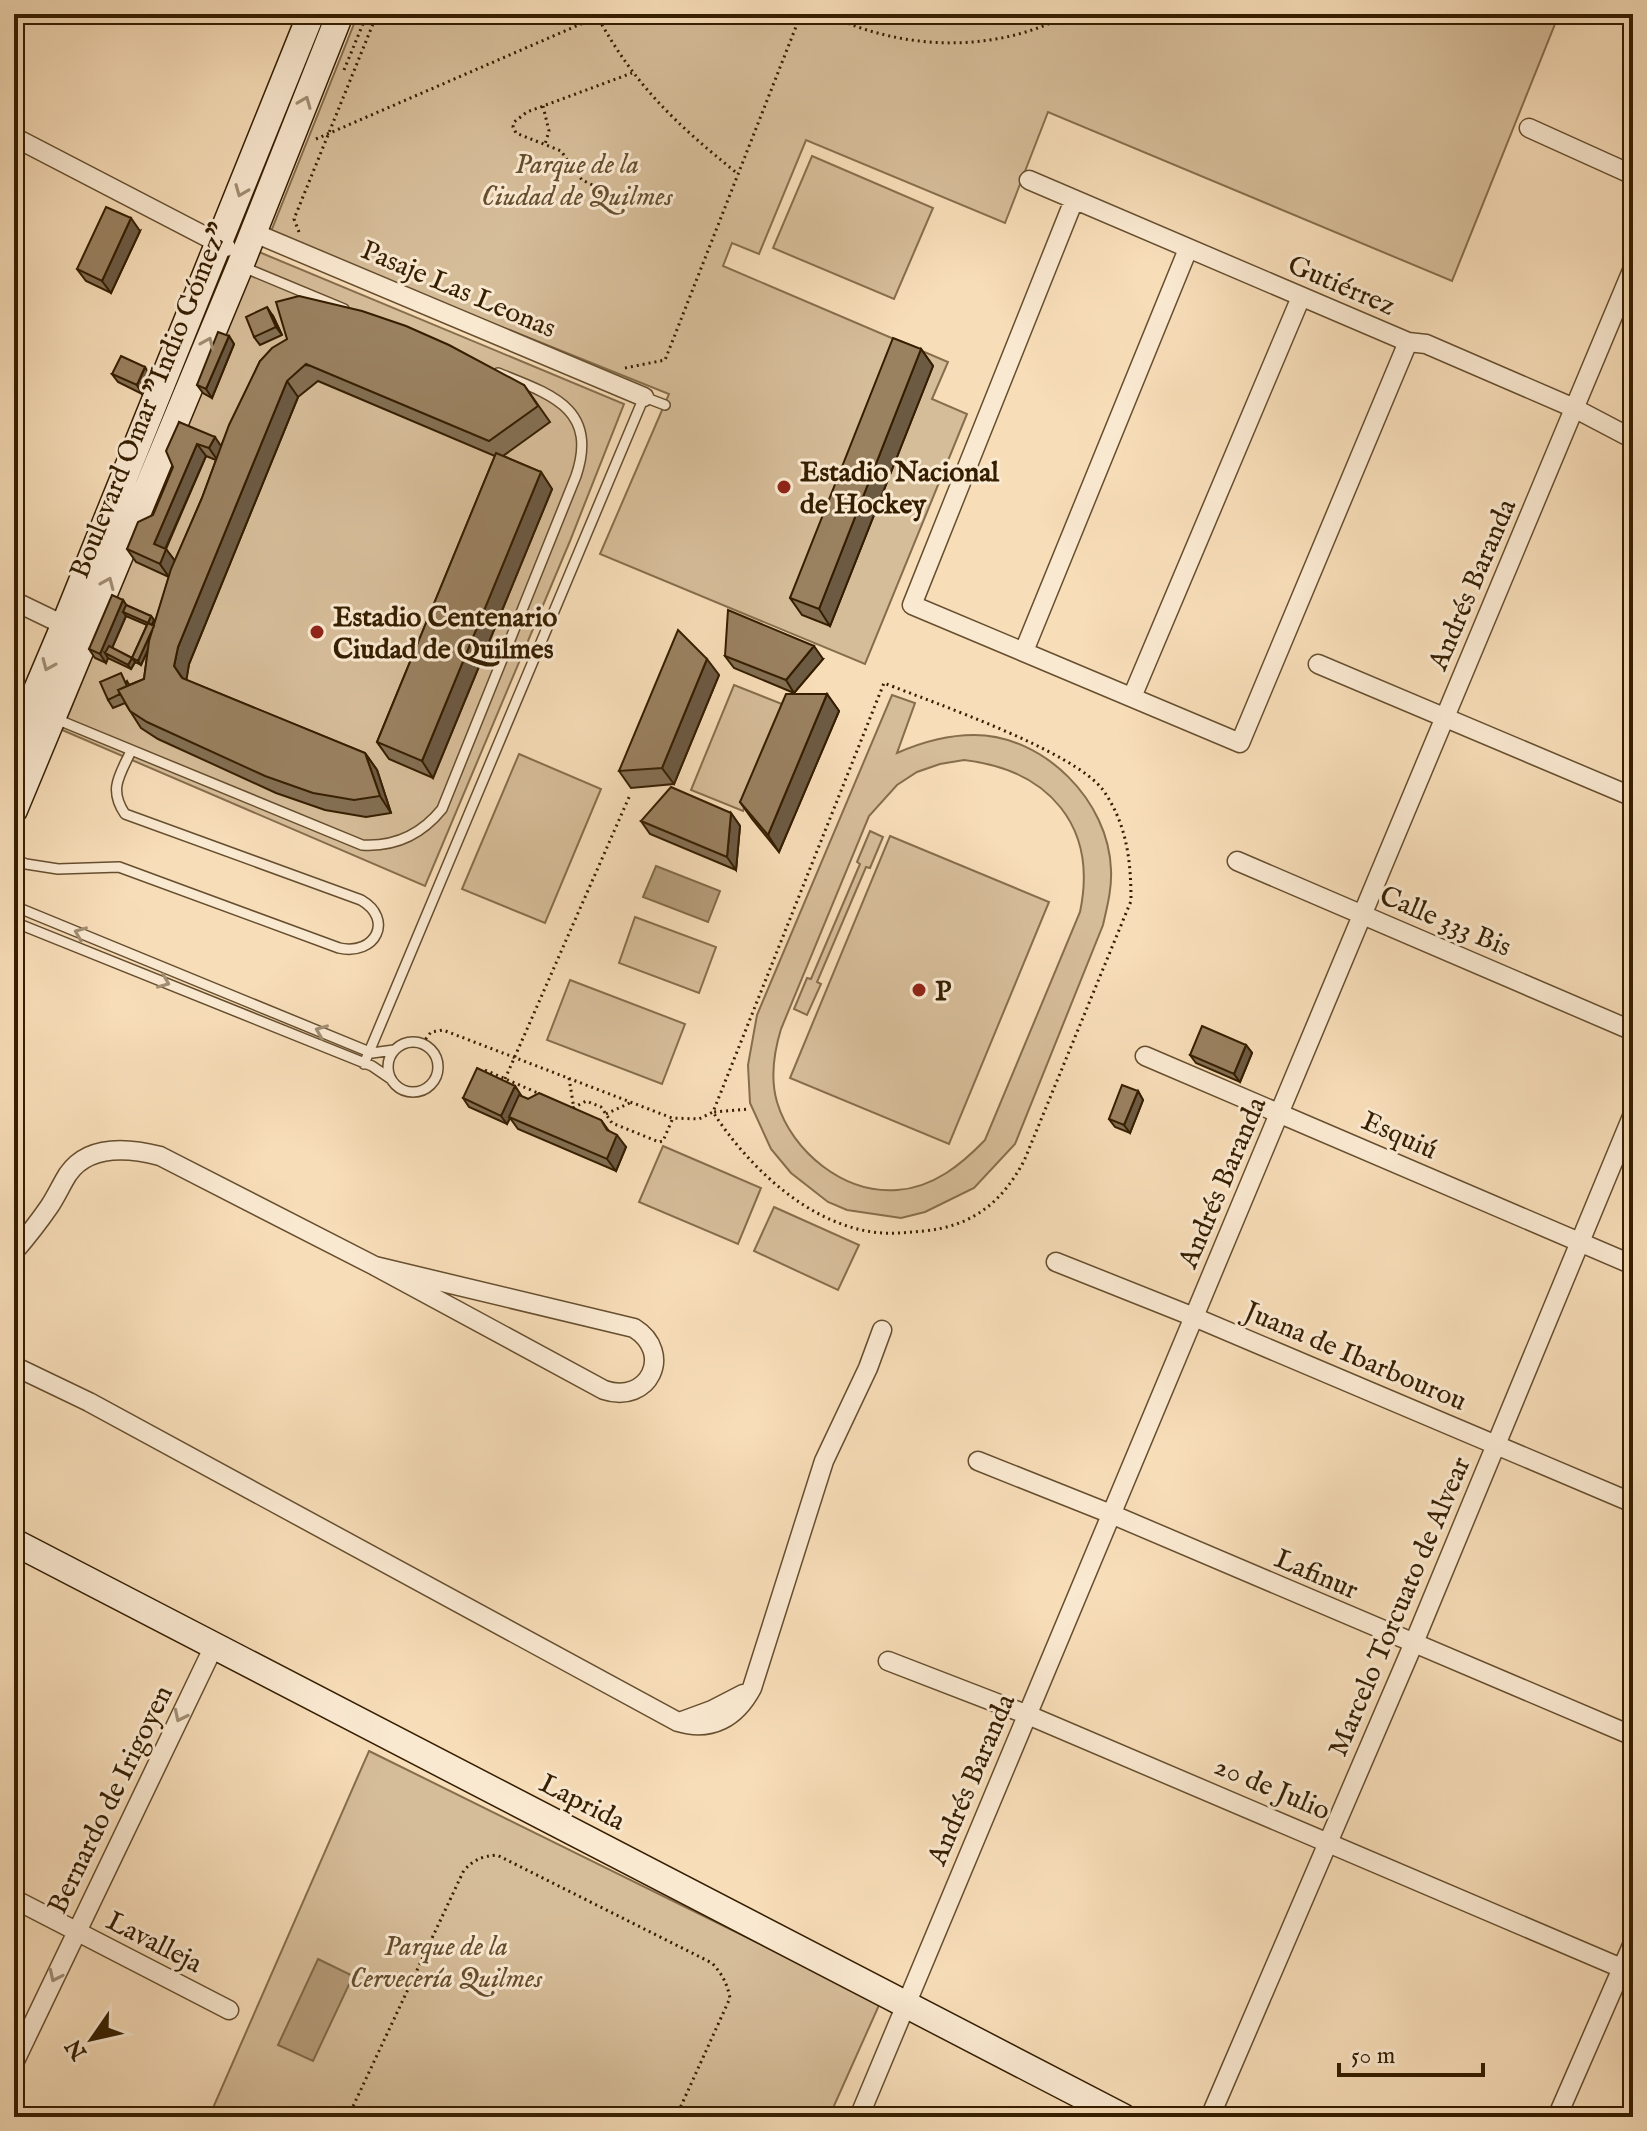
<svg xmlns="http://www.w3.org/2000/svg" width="1647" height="2131" viewBox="0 0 1647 2131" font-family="'IM FELL English',serif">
<rect width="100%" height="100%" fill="#f7ddb8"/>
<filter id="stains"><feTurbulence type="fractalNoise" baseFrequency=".0025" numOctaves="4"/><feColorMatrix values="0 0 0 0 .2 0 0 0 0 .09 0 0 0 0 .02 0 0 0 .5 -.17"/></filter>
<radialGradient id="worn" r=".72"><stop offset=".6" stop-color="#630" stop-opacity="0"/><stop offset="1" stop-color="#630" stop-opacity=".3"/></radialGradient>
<path fill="#d6bd99" stroke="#866e4c" stroke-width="2" fill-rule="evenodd" d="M 358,14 L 1559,14 L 1452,281 L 1048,112 L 1005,223 L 806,140 L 759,254 L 732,243 L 723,266 L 948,362 L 932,399 L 967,414 L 865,664 L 600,554 L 669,394 L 270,234 Z
M 812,156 L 933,208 L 894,299 L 773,248 Z
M 259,252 L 624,404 L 570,541 L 425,886 L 62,730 Z
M 734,685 L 787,706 L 743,811 L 691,790 Z
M 892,695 L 915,703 L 897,753 C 922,742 946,735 974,735 C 1044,735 1109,801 1111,870 C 1112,889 1107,907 1103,925 L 1015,1144 L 974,1188 L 925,1212 L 901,1218 L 847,1210 L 828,1202 L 791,1173 L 771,1149 L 750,1103 L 748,1065 L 757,1015 ZM 964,760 C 1049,770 1098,826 1080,912 L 985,1140 C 962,1164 933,1188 897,1190 C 844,1194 792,1152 777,1102 C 770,1078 774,1052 781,1029 L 869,816 L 897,785 L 917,772 L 940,764 Z
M 519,754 L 601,789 L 545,923 L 462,889 Z
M 870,831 L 883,837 L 870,868 L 866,867 L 817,982 L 821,984 L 807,1015 L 794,1009 L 807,978 L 811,979 L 860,864 L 857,862 Z
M 890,836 L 1049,902 L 949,1144 L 790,1078 Z
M 635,917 L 716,947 L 699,993 L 619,963 Z
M 570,980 L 685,1024 L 662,1084 L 547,1040 Z
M 663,1146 L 761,1188 L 738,1244 L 639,1202 Z
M 774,1207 L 859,1245 L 838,1290 L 754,1251 Z
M 369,1751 L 880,2003 L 829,2117 L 209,2117 Z"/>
<path fill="#b59c79" stroke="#826a49" stroke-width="2" d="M 656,866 L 720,891 L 708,922 L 643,897 Z
M 318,1959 L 353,1976 L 313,2061 L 278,2045 Z"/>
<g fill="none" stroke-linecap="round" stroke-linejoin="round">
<g stroke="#664e2e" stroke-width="12">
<path id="lane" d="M 243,267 L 344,309
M 56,719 L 362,845 C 395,847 421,835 442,809 L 576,476 C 599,408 550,394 498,373
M 14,859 L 26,864 L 58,869 L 119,867 L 339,948 C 376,956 394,919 361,900 L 125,814 C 108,789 120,775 131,751
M 14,906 L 372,1053 L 394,1050
M 14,922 L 372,1066 L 391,1079
M388 1067a25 25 0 1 1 50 0a25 25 0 1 1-50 0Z
M 364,1064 L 644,397 L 665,405"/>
</g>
<g stroke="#664e2e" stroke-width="21">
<path id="street" d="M 1529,128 L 1633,175
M 14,137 L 226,247
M 1029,180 L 1408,342 L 1426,344 L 1574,408 L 1633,439
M 1074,200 L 912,605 L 1240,743 L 1408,342
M 252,232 L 644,397
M 14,601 L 72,629
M 1024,651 L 1188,249
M 1318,664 L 1633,797
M 1132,697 L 1301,297
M 1237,861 L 1633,1031
M 1145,1056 L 1633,1265
M 14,1252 C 26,1238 38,1223 49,1207 C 56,1197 61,1185 68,1174 C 89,1144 129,1148 160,1156 L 375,1266 L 604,1390 C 649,1405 674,1353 634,1328 L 375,1266
M 1056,1262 L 1194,1317 L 1633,1503
M 14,1366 L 89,1402 L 678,1722 C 711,1732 736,1718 752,1688 L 824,1461 L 868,1368 L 882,1330
M 978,1461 L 1111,1514 L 1633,1736
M 888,1661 L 1028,1715 L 1633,1973
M 682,1721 L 712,1710 L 743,1694
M 14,1899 L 229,2010
M 14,2063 L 214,1646
M 859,2117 L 1633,268
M 1210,2117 L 1413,1645 L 1633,1114
M 1557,2117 L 1633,1943"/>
</g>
<g stroke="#351e00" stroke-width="29">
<path id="secondary" d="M 14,744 L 64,626 L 311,14
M 14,810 L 240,266 L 340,14
M 14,1542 L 1123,2117"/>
</g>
<path stroke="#351e00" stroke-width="3" stroke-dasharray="2 4" stroke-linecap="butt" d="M 596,14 C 635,86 675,123 738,174
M 826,14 C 904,51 993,54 1070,14
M 344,70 L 367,14
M 543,106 L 549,131 L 545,144
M 316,139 L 604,14
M 603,190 L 582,180 L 561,151 L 516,133 L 513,127 L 514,122 L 527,112 L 632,73
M 299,232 L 294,219 L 377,14
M 625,368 L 665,360 L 801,14
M 422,1044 L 431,1032 L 443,1030 L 672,1118 L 699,1119 L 713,1112 L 884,683 C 934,703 1074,751 1103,790 C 1127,824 1131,861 1131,901 L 1024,1161 C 1002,1202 973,1226 924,1231 C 910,1232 896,1234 882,1233 C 812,1228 749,1168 713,1112 L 750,1109
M 485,1070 L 540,1094
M 569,1078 L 574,1109
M 505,1079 L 630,795
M 573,1108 L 586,1101 L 601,1107 L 612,1123 L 659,1142 L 663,1141 L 672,1120
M 606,1114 L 632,1102
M 348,2117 L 464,1870 C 474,1860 482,1856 497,1855 L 712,1963 C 722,1974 727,1983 730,1998 L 676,2117"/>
<use href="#lane" stroke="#fae9d1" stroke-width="9"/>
<use href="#street" stroke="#fae9d1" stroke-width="18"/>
<use href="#secondary" stroke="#fae9d1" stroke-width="26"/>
</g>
<path fill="#846f53" stroke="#351e00" stroke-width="2" fill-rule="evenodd" d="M 140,231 L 111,293 L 86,281 L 77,269 Z
M 273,316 L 282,335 L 260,345 L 254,337 Z
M 229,336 L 234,344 L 212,398 L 203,393 L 197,385 Z
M 921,349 L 933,366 L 830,626 L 802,615 L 790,598 Z
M 260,361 L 524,385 L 550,422 L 503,456 L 541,472 L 552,489 L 433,778 L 389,759 L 377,742 L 495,456 L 318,381 L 298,397 L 189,664 L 186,680 L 365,753 L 377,770 L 391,813 L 366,817 L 325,810 L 276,793 L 158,739 L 141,728 L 125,703 L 113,708 L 108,700 L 127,681 L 129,685 L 144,679 L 148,650 L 141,665 L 135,662 L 132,658 L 135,662 L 131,669 L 108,658 L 106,663 L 95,658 L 89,649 L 123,600 L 126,605 L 151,616 L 154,620 L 152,625 L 154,626 L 169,577 L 136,562 L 127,549 L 153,515 L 173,467 L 179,422 L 221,446 ZM 206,456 L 216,460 L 202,498 L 175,561 L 166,549 ZM 126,616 L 147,625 L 132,658 L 112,648 Z
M 112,374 L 151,376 L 142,394 L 118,382 Z
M 725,656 L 823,659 L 794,693 L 734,668 Z
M 719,675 L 674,784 L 631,788 L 619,771 Z
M 827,694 L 839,711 L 779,852 L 752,819 L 740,802 Z
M 731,813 L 740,826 L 736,870 L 650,834 L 641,821 Z
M 1246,1045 L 1252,1053 L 1240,1082 L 1196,1063 L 1190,1055 Z
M 515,1086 L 521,1096 L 528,1099 L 601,1120 L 609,1131 L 626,1147 L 616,1171 L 518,1129 L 510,1118 L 507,1124 L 469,1107 L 463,1098 Z
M 1138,1091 L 1143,1100 L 1130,1133 L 1115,1127 L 1109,1119 Z"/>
<path fill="#6c5a43" stroke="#351e00" stroke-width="2" d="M 131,218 L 140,231 L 111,293 L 102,281 Z
M 267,307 L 273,316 L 282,335 L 276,327 Z
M 229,336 L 234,344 L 212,398 L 206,389 Z
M 921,349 L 933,366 L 830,626 L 819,609 Z
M 145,367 L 151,376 L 142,394 L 137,385 Z
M 287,381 L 298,397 L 189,664 L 186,683 L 174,666 L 178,647 Z
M 215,437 L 223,449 L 218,461 L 209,448 Z
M 197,444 L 206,456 L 162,556 L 154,544 Z
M 541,472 L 552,489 L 433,778 L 422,761 Z
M 166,549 L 175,561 L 169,577 L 160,564 Z
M 123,600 L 129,609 L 123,612 L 126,616 L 109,655 L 105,653 L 108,658 L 106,663 L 100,654 Z
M 151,616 L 154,620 L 151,627 L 148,623 Z
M 154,626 L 157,630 L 141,665 L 138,661 Z
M 814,646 L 823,659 L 794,693 L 786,680 Z
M 132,658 L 135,662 L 131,669 L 128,665 Z
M 707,659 L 719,675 L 674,784 L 662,768 Z
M 827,694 L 839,711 L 779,852 L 768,835 Z
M 365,753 L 377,770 L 391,813 L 380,796 Z
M 731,813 L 740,826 L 736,870 L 727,857 Z
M 1246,1045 L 1252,1053 L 1240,1082 L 1234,1074 Z
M 515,1086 L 521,1095 L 507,1124 L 501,1116 Z
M 1138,1091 L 1143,1100 L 1130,1133 L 1124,1125 Z
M 601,1120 L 609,1132 L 617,1135 L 626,1147 L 616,1171 L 607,1159 L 607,1130 Z"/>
<path fill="#9a8160" stroke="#351e00" stroke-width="2" d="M 106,207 L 131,218 L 102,281 L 77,269 Z
M 299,296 L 362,311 L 406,326 L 449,345 L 524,385 L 538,406 L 489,441 L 306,364 L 287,381 L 178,647 L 174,666 L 182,678 L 365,753 L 380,796 L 354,800 L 313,793 L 265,776 L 147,722 L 130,711 L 118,690 L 144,679 L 149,641 L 171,569 L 202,498 L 229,425 L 260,361 L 272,348 L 287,339 L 276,302 Z
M 267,307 L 276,327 L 254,337 L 246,317 Z
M 218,332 L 229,336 L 206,389 L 197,385 Z
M 893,338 L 921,349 L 819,609 L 790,598 Z
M 121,356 L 145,367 L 137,385 L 112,374 Z
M 179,422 L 215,437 L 209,448 L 197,444 L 154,544 L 166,549 L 160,564 L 127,549 L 138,522 L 153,515 L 173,467 L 166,451 Z
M 496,453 L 541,472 L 422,761 L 377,742 Z
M 112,595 L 123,600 L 100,654 L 89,649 Z
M 126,605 L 151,616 L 148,623 L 123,612 Z
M 728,610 L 814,646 L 786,680 L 725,656 Z
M 148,623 L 154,626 L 138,661 L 132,658 Z
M 678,630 L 707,659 L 662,768 L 619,771 Z
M 109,646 L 132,658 L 128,665 L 105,653 Z
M 121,673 L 127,686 L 118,690 L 120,694 L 108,700 L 100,682 Z
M 786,694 L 827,694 L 768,835 L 740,802 Z
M 671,787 L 731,813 L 727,857 L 641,821 Z
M 1202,1026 L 1246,1045 L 1234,1074 L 1190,1055 Z
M 477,1068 L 515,1086 L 501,1116 L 463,1098 Z
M 1122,1085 L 1138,1091 L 1124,1125 L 1109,1119 Z
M 539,1093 L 601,1120 L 607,1130 L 617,1135 L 607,1159 L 509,1117 L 519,1095 L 528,1099 Z"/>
<defs><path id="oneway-chevron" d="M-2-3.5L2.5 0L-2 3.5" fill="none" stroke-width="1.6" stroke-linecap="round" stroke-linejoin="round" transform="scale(2)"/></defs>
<g stroke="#a18e73">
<use href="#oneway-chevron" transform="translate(305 102) rotate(-68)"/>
<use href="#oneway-chevron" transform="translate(241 191) rotate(112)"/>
<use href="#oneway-chevron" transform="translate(208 343) rotate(-67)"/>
<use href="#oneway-chevron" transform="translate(108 583) rotate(-67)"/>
<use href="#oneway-chevron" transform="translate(48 665) rotate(113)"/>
<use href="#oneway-chevron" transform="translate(80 933) rotate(-158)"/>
<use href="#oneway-chevron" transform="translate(164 982) rotate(22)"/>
<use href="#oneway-chevron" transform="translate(321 1031) rotate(-158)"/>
<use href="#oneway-chevron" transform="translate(180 1716) rotate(116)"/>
<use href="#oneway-chevron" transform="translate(55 1976) rotate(115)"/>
</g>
<g fill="#8f2418" stroke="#fae9d1" stroke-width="3">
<circle cx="784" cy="487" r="8"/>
<circle cx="317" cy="632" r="8"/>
<circle cx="919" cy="990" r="8"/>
</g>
<g text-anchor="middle" stroke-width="6" stroke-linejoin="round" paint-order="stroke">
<g font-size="28" font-style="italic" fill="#654e2e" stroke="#fae9d1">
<text x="577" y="173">Parque de la<tspan x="577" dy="32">Ciudad de Quilmes</tspan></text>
<text x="446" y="1955">Parque de la<tspan x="446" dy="32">Cervecería Quilmes</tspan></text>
</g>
<g font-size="28" fill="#351e00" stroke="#fae9d1">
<text transform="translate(1342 284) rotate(23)" y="10">Gutiérrez</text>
<text transform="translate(459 288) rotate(23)" y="10">Pasaje Las Leonas</text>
<text transform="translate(148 400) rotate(-68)" y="10">Boulevard Omar "Indio Gómez"</text>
<text transform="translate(1471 584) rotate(-67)" y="10">Andrés Baranda</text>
<text transform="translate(1446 920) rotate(23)" y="10">Calle 333 Bis</text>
<text transform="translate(1400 1134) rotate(24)" y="10">Esquiú</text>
<text transform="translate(1221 1182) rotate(-67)" y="10">Andrés Baranda</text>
<text transform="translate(1356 1355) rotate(23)" y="10">Juana de Ibarbourou</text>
<text transform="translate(1317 1573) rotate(23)" y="10">Lafinur</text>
<text transform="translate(1398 1606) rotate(-67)" y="10">Marcelo Torcuato de Alvear</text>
<text transform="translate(970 1779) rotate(-67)" y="10">Andrés Baranda</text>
<text transform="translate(1273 1787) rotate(23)" y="10">20 de Julio</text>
<text transform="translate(109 1799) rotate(-64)" y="10">Bernardo de Irigoyen</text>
<text transform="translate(583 1801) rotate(27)" y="10">Laprida</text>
<text transform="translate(155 1941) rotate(27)" y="10">Lavalleja</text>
</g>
<g font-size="28" font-weight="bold" fill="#351e00" stroke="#fae9d1" text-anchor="start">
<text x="800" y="481">Estadio Nacional<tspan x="800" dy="32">de Hockey</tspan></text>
<text x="333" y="626">Estadio Centenario<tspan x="333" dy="32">Ciudad de Quilmes</tspan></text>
<text x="935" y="1000">P</text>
</g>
</g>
<rect width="1647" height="2131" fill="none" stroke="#f7ddb8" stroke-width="48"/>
<rect x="16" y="16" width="1615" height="2099" fill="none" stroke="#351e00" stroke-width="4"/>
<rect x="24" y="24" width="1599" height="2083" fill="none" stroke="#351e00" stroke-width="2"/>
<g transform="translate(92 2039) rotate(236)" stroke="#fae9d1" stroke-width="6" paint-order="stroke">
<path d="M0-6L14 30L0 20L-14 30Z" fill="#351e00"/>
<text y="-12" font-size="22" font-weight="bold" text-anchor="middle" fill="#351e00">N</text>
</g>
<path d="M1339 2063v12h144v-12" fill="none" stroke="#351e00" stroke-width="4"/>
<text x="1351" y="2063" font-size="24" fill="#351e00" stroke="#fae9d1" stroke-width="6" paint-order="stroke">50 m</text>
<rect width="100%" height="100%" filter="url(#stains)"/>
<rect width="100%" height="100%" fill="url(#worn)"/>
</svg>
